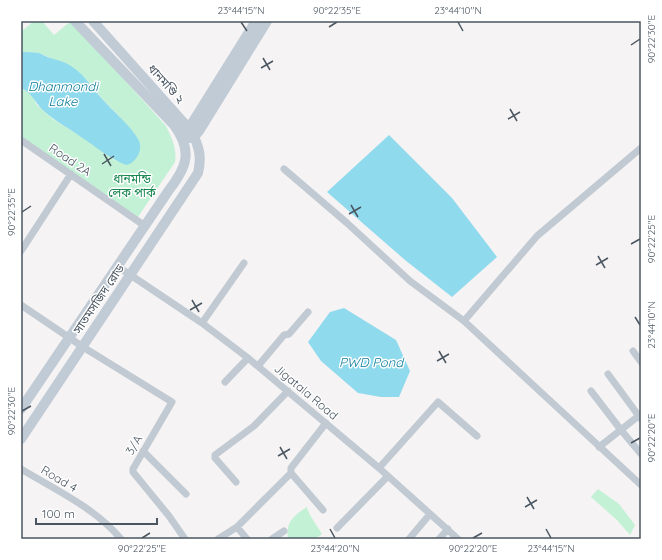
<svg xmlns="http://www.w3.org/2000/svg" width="662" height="560" viewBox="0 0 662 560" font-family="Quicksand,'Noto Sans Bengali',sans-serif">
<rect width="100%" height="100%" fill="#f5f3f3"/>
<path fill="#c3f1d5" d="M 34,21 L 42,21 L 54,35 L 71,21 L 166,126 C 172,138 177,149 175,162 L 138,217 L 21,140 L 21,88 L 32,95 L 37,105 L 54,120 L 81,136 L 116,161 L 120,117 L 104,101 L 87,80 L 70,66 L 39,53 L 21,52 L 21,28 L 23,30 Z
M 598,489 L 619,504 L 635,525 L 630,535 L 617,520 L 591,497 Z
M 307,507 C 308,514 318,527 322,534 C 314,542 298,539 288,539 C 285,523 294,515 307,507 Z"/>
<path fill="#90daee" d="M 21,52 C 27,52 34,52 39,53 C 44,55 49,58 54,59 C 60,61 65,62 71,66 C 85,75 93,89 104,101 C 114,112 133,128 139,141 C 143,150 136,163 126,165 C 109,158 96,147 81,137 C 69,128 56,122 45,112 C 36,105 33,93 21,88 Z
M 389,135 L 452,198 L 497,257 L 452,297 L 405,260 L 327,192 Z
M 344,308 L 396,340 L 410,371 L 399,397 L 381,397 L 358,393 L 321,361 L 308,342 L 330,312 Z"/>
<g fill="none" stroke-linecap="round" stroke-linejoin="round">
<path stroke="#c1cad2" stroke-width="7" d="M 21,140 L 145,226
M 284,169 L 347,223 L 410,281 L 464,321 L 641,485
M 21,251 L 71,174
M 117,266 L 202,323 L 248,358 L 379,468 L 458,539
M 21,305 L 83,347 L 172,402 L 133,469 L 133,472 L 169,516 L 185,539
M 464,321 L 537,236 L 641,148
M 202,323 L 244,263
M 633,351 L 641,362
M 258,366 L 284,335 L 289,334 L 308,312
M 608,374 L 641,419
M 225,382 L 248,358
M 591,391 L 621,430 L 641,454
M 599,447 L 641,414
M 143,451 L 186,494
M 379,468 L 438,402 L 477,436
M 21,469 C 56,490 95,508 121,539
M 291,473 L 323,510
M 236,482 L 215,458 L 215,455 L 254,426 L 288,391
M 237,527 L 247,539
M 337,528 L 388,476
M 218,539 L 237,527 L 291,473 L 291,468 L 326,423
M 272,539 L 284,531
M 409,539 L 430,514
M 439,539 L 448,529"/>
<path stroke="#c1cbd6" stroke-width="10" d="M 186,133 L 256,21
M 190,138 L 194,137 L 199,131 L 267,21
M 21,409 L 169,190 C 187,167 193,151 174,125 L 75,21
M 21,439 L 198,173 C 202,157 199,147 192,132 L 93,21"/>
</g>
<path fill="none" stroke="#4a5661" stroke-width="1.5" d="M 241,22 L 247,31M 458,22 L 463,31M 329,27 L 337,22M 631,45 L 640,39M 263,58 L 270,70M 261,68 L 273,61M 510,109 L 517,121M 508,119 L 520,112M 104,154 L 111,166M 102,164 L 114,156M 351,205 L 358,217M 22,212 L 31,206M 349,214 L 361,207M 631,244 L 640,239M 598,256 L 605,268M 596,265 L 608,258M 192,300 L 199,312M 190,310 L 202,303M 635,317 L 640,325M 439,351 L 446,363M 437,361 L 449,354M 22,411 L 31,406M 631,443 L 640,438M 280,447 L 287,459M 278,456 L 290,449M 527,497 L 534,509M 525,507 L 537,500M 330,529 L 335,538M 546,529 L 551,538M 142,538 L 150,533M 473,538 L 482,533"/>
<g text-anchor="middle" stroke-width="3" stroke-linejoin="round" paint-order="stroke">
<g font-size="12" fill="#4a5661" stroke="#fff">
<text transform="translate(166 84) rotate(48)" y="4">ধানমণ্ডি ২</text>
<text transform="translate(70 160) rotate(34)" y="4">Road 2A</text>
<text transform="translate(99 299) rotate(-56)" y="4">সাতমসজিদ রোড</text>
<text transform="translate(306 392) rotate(40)" y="4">Jigatala Road</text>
<text transform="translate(134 445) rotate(-59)" y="4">3/A</text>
<text transform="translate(59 479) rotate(31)" y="4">Road 4</text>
</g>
<g font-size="12" fill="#17864f" stroke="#fff">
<text x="132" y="183">ধানমন্ডি<tspan x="132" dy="14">লেক পার্ক</tspan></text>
</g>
<g font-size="13" font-style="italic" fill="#0c7c9b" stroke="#fff">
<text x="63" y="91">Dhanmondi<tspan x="63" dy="15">Lake</tspan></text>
<text x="371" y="367">PWD Pond</text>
</g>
</g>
<rect width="662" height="560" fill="none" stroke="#ffffff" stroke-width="44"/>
<path d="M36 518v6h121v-6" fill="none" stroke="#4a5661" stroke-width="2"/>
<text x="42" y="518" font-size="12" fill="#4a5661" stroke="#ffffff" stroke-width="3" paint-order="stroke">100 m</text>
<rect x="22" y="22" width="618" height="516" fill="none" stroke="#4a5661" stroke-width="1.5"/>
<g font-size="10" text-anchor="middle" fill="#4a5661">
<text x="241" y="14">23°44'15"N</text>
<text x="337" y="14">90°22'35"E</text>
<text x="458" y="14">23°44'10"N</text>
<text transform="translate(651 39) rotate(-90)" y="4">90°22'30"E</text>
<text transform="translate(11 212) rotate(-90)" y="4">90°22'35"E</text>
<text transform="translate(651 239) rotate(-90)" y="4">90°22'25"E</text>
<text transform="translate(651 325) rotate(-90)" y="4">23°44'10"N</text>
<text transform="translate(11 411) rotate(-90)" y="4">90°22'30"E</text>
<text transform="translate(651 438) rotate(-90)" y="4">90°22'20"E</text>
<text x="142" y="552">90°22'25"E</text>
<text x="335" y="552">23°44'20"N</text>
<text x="473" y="552">90°22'20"E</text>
<text x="551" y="552">23°44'15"N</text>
</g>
</svg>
